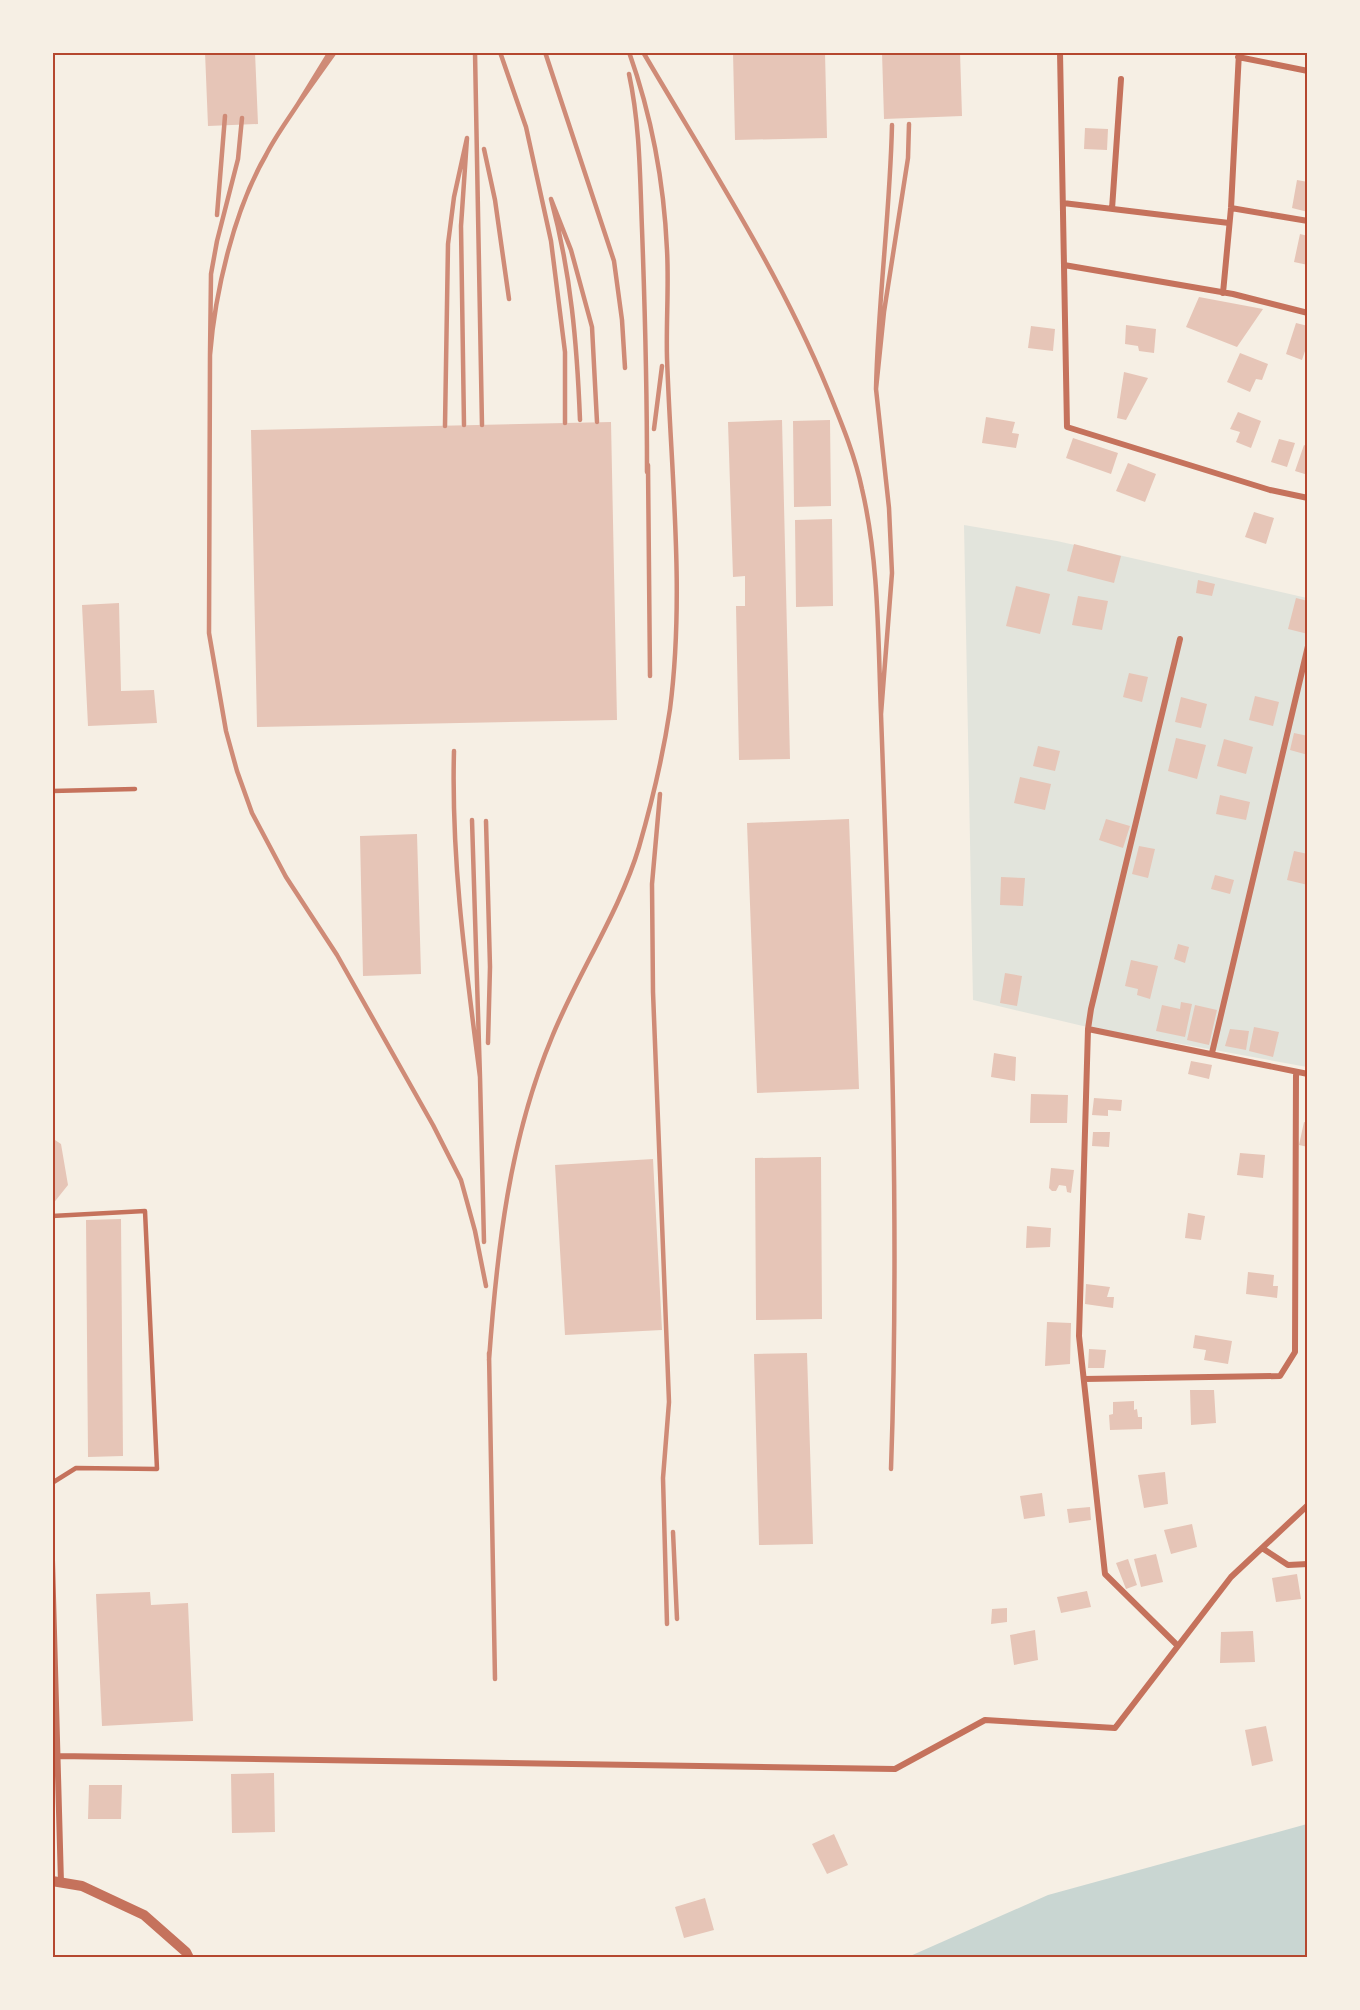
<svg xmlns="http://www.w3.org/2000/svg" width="1360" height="2010" viewBox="0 0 1360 2010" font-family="'DejaVu Sans',sans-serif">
<rect width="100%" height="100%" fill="#f6efe4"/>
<path fill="#e2e4dc" d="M 964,525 L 1057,541 L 1307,598 L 1307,1067 L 1083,1026 L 973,1000 Z"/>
<path fill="#c9d6d2" d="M 1307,1824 L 1307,1957 L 908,1957 L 1048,1895 Z"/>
<path fill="#e6c5b7" d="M 205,52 L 255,52 L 258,124 L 208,126 Z
M 733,52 L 825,52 L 827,138 L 735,140 Z
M 882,52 L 960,52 L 962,116 L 884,119 Z
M 1085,128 L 1108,129 L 1107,150 L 1084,149 Z
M 1297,180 L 1308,182 L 1308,212 L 1292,208 Z
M 1300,234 L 1308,236 L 1308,265 L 1294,262 Z
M 1199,297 L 1263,309 L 1237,347 L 1186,327 Z
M 1296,323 L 1308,326 L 1308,342 L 1302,360 L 1286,354 Z
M 1126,325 L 1156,329 L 1154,353 L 1139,351 L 1138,346 L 1125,344 Z
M 1031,326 L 1055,329 L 1053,351 L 1028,348 Z
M 1240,353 L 1268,364 L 1262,380 L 1256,379 L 1250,392 L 1227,382 Z
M 1124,372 L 1148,378 L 1126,420 L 1117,418 Z
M 1238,412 L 1261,421 L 1251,448 L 1236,442 L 1240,432 L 1230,429 Z
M 986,417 L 1015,422 L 1012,433 L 1019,434 L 1016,448 L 982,443 Z
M 782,420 L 790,759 L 739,760 L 736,606 L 745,606 L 745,576 L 733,577 L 728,422 Z
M 830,420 L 831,506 L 794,507 L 793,421 Z
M 611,422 L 617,720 L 257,727 L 251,430 Z
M 1073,438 L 1118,453 L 1111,474 L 1066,458 Z
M 1279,439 L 1295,443 L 1287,467 L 1271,462 Z
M 1304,445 L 1308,447 L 1308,475 L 1295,471 Z
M 1128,463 L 1156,474 L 1145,502 L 1116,491 Z
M 1254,512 L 1274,518 L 1266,544 L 1245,537 Z
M 832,519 L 833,606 L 796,607 L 795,520 Z
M 1074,544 L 1121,556 L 1114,583 L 1067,571 Z
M 1198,580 L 1215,584 L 1212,596 L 1196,593 Z
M 1016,586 L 1050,594 L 1040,634 L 1006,626 Z
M 1078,596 L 1108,601 L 1102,630 L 1072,625 Z
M 1296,598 L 1308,601 L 1308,634 L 1288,629 Z
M 119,603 L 121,691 L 154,690 L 157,723 L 88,726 L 82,605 Z
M 1129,673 L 1148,677 L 1142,702 L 1123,697 Z
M 1255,696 L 1279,702 L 1273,726 L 1249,720 Z
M 1181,697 L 1207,704 L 1201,728 L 1175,722 Z
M 1294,733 L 1308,736 L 1308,755 L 1290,750 Z
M 1176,738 L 1206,745 L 1197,779 L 1168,771 Z
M 1224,739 L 1253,747 L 1246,774 L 1217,766 Z
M 1038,746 L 1060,751 L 1055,771 L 1033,766 Z
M 1020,777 L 1051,784 L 1045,810 L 1014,803 Z
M 1220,795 L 1250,802 L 1246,820 L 1216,814 Z
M 849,819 L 859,1089 L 757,1093 L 747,823 Z
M 1106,819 L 1130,826 L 1123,848 L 1099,840 Z
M 417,834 L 421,974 L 363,976 L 360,836 Z
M 1139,846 L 1155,849 L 1148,878 L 1132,874 Z
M 1294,851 L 1308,854 L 1308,885 L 1287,880 Z
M 1215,875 L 1234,880 L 1230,894 L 1211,889 Z
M 1001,877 L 1025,878 L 1023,906 L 1000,905 Z
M 1178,944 L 1189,947 L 1185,963 L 1174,959 Z
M 1131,960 L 1158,966 L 1150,999 L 1137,995 L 1138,989 L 1125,986 Z
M 1005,973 L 1022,976 L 1017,1006 L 1000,1003 Z
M 1181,1002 L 1192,1004 L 1185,1037 L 1156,1031 L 1162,1005 L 1180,1009 Z
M 1195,1005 L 1217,1010 L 1209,1045 L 1187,1040 Z
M 1254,1027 L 1279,1032 L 1273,1057 L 1249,1051 Z
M 1230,1029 L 1249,1031 L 1246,1050 L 1225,1046 Z
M 994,1053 L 1016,1057 L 1015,1081 L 991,1077 Z
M 1191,1061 L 1212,1065 L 1209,1079 L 1188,1074 Z
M 1031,1094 L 1068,1095 L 1067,1123 L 1030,1123 Z
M 1094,1098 L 1122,1100 L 1121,1111 L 1108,1110 L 1108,1116 L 1092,1115 Z
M 1304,1122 L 1308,1123 L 1308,1147 L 1299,1145 Z
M 1093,1132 L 1110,1132 L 1109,1147 L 1092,1146 Z
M 52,1138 L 61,1144 L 68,1185 L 52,1205 Z
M 1240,1153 L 1265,1155 L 1263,1178 L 1237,1175 Z
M 821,1157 L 822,1319 L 756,1320 L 755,1158 Z
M 653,1159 L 662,1330 L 565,1335 L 555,1165 Z
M 1051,1168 L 1074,1170 L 1071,1193 L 1067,1192 L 1066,1186 L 1059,1185 L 1056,1191 L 1052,1191 L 1049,1188 Z
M 1188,1213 L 1205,1216 L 1201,1240 L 1185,1238 Z
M 121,1219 L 123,1456 L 88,1457 L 86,1220 Z
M 1027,1226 L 1051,1228 L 1050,1247 L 1026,1248 Z
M 1248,1272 L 1274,1275 L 1273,1286 L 1278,1286 L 1277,1298 L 1246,1294 Z
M 1086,1284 L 1110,1287 L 1107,1297 L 1114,1297 L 1113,1308 L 1085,1304 Z
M 1047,1322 L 1071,1323 L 1070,1364 L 1045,1366 Z
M 1195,1335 L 1232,1341 L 1228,1364 L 1204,1360 L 1206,1350 L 1193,1348 Z
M 1089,1349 L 1106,1350 L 1104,1368 L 1088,1368 Z
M 807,1353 L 813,1544 L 759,1545 L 754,1354 Z
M 1190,1390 L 1214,1390 L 1216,1423 L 1191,1425 Z
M 1134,1401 L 1134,1410 L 1137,1409 L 1138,1417 L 1142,1417 L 1142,1429 L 1110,1430 L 1109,1415 L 1113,1414 L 1113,1402 Z
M 1165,1472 L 1168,1504 L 1144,1508 L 1138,1475 Z
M 1042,1493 L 1045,1516 L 1024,1519 L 1020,1496 Z
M 1090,1507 L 1091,1520 L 1069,1523 L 1067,1509 Z
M 1192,1524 L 1197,1547 L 1171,1554 L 1164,1530 Z
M 1156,1554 L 1163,1582 L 1141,1587 L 1134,1559 Z
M 1128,1559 L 1137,1585 L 1126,1589 L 1116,1563 Z
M 1297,1574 L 1301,1599 L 1276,1602 L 1272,1578 Z
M 1087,1591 L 1091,1607 L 1061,1613 L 1057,1597 Z
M 150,1592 L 151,1605 L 188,1603 L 193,1721 L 102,1726 L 96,1594 Z
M 1007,1608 L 1007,1622 L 991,1624 L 992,1609 Z
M 1035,1630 L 1038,1660 L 1014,1665 L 1010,1635 Z
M 1253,1631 L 1255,1662 L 1220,1663 L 1221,1632 Z
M 1266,1726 L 1273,1761 L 1252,1766 L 1245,1730 Z
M 274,1773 L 275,1832 L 232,1833 L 231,1774 Z
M 89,1785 L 122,1785 L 121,1819 L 88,1819 Z
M 834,1834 L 848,1865 L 827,1874 L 812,1844 Z
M 705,1898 L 714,1930 L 684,1938 L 675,1907 Z"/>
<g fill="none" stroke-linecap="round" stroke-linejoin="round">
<path stroke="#c5725c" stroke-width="4.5" d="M 52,791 L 135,789
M 52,1216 L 145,1211 L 157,1469 L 76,1468 L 52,1483"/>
<path stroke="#c5725c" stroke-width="6" d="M 1060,52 L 1067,427 L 1270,490 L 1308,498
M 1238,57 L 1308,71
M 1063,203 L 1229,223
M 1231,208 L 1308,221
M 1112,209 L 1121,79
M 1064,265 L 1233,294 L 1308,313
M 1223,293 L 1231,208 L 1239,52
M 1088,1029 L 1308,1074
M 1212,1053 L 1308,646
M 1084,1379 L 1280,1376 L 1295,1352 L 1296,1072
M 1262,1548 L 1288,1565 L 1308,1564
M 52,1560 L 61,1883
M 1178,1646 L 1105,1574 L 1079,1336 L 1088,1029 L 1091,1009 L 1180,639
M 58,1756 L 895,1769 L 985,1720 L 1115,1728 L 1231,1577 L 1308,1505"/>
<path stroke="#c5725c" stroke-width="10" d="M 52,1881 L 82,1886 L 144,1915 L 186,1952 L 189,1958"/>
<path stroke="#cf8b77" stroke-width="4.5" d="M 330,52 L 298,104 L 335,52
M 475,52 L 482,425
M 500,52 L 526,127 L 551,241 L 565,352 L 565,423
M 545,52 L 614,261 L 622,320 L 625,368
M 643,52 C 708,163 779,271 828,390 C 841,422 855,455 862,489 C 879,562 878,639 881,714 L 892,573 L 889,508 L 876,389
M 629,74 C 640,125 640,177 642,229 C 645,310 647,391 647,472
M 242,118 L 238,159 L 217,241 L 211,274 L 210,355 C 215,292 234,210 266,155 C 275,137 287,121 298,104
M 892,125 C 890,214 878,301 876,389 L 884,312 L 908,158 L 909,124
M 484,149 L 495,200 L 509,299
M 217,215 L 225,116
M 210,355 L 209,633 L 226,731 L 237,771 L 252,813 L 286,877 L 337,955 L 433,1125 L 461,1180 L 475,1231 L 486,1286
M 580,420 C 577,344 571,273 551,199 L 571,250 L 592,327 L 597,422
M 445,426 L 448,244 L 454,197 L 467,138 L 461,226 L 464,425
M 654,429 L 662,366
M 648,465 L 650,676
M 881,714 C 890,966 900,1217 891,1469
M 454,751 C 451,861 466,968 480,1077 L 472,820
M 660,794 L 652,884 L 653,992 L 669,1402 L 663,1478 L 667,1624
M 486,821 L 490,967 L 488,1043
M 480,1077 L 484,1242
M 489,1353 L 495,1679
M 489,1360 C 497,1250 509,1140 552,1037 C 577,975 620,911 639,847 C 652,802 663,756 670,709 C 685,593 671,474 667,358 C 666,322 669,286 667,250 C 664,182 652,117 629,52
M 673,1532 L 677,1619"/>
</g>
<rect width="1360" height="2010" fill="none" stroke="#f6efe4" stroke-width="108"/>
<rect x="54" y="54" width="1252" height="1902" fill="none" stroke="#b5482f" stroke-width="2"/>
</svg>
